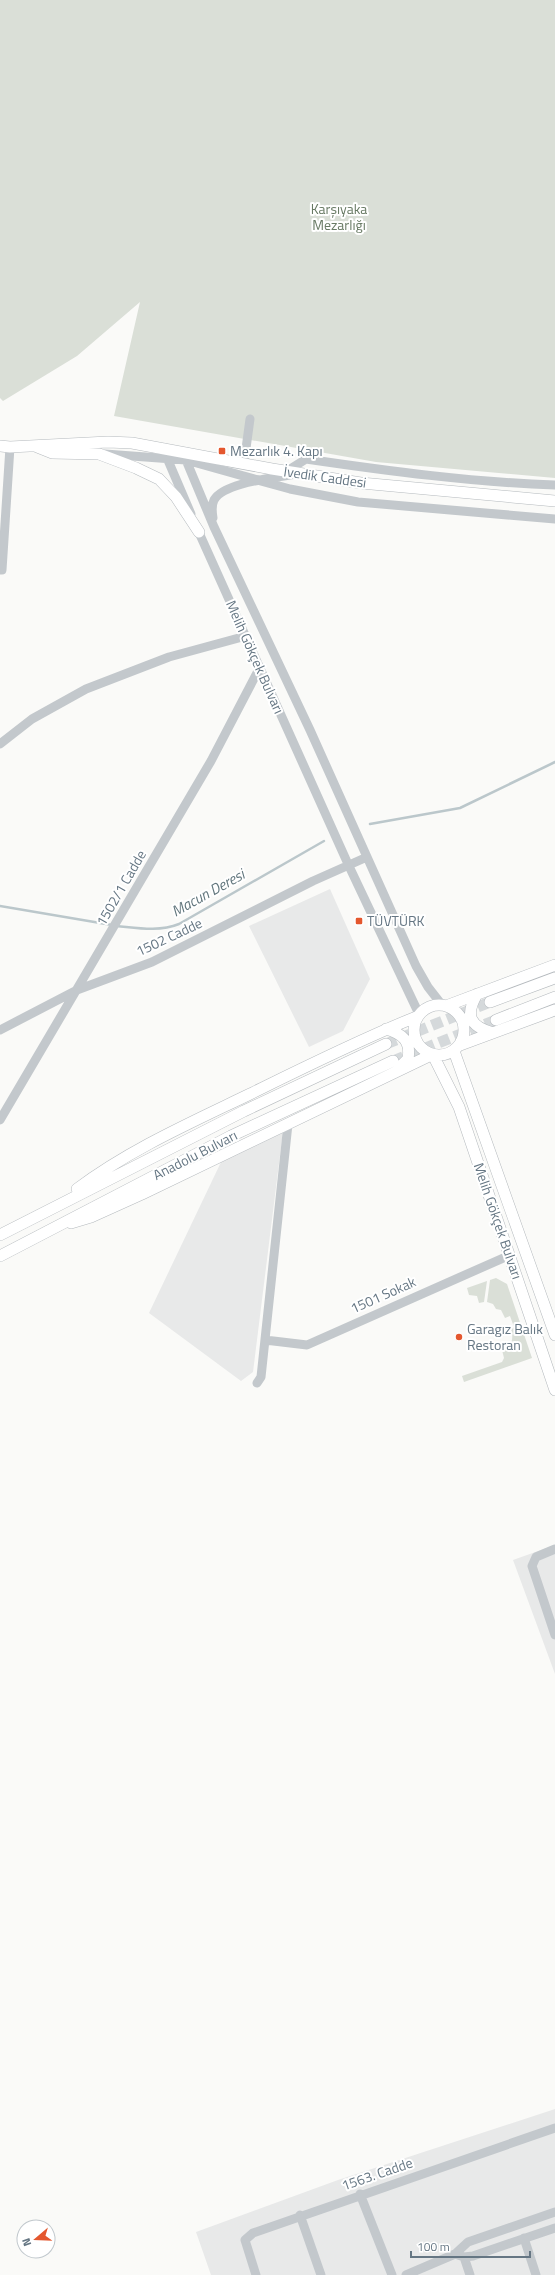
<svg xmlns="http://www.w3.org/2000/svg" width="555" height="2275" viewBox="0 0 555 2275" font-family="'Titillium Web',sans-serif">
<rect width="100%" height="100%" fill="#fafaf8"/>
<path fill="#e8e9e9" d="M 330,889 L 370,979 L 343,1031 L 309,1047 L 249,926 Z
M 283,1131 L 253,1372 L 241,1381 L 149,1313 L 222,1160 Z
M 555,1545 L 555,1674 L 513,1560 Z
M 555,2109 L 555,2275 L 211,2275 L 196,2232 L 338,2180 Z"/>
<path fill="#dadfd7" d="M 0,0 L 555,0 L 555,478 L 376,462 L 114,416 L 140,302 L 77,356 L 3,401 L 0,398 Z
M 496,1278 L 507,1284 L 532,1358 L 464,1382 L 462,1376 L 502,1362 L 504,1358 L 502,1350 C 512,1345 514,1340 511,1329 L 514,1327 L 510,1316 L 505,1318 L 501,1310 L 496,1309 L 493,1304 L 487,1302 L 490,1280 Z
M 487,1281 L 484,1302 L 479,1303 L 477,1296 L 469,1295 L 467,1288 Z"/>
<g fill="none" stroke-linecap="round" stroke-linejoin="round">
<path stroke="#bbc7cb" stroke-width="2.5" d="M 370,824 L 460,808 L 555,762
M 0,906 L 112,925
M 117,926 C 138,928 159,932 179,924 L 324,841"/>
<path stroke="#d5d9db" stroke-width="11" stroke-dasharray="11 5.5" stroke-linecap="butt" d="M 386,1044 L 490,1002
M 393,1061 L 496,1020"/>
<g stroke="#b5babe" stroke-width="12">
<path id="major" d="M 0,446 L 10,447 L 108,442 L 132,443 L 272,469 L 361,483 L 555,501
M 37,447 L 52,453 L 99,454 L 136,468 L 159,479 L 176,497 L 199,532
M 477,994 C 465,1015 469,1026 493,1033
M 490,1002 L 555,978
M414 1030a25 25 0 1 1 50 0a25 25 0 1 1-50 0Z
M 446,1006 L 555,965
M 496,1020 L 555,997
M 386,1029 C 403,1034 411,1041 408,1059 L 400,1067
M 460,1045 L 555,1010
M 454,1051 L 555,1335
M 433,1055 L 459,1107 L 555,1390
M 77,1189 C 129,1150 190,1123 248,1095 C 303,1068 359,1040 416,1017
M 71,1223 L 91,1217 L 142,1194 L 431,1055
M 0,1235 L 244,1111 L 386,1044
M 0,1256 L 231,1136 L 393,1061"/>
</g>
<path stroke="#c3c8cc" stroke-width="9" d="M 165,448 L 167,458 L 191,514
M 187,452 L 186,460 L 214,527 L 310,730 L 416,966 L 428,987 L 442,1005
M 105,454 L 186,460 L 290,489 L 358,502 L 555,519
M 244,463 L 250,419
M 287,471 L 306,459 C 388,471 471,482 555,485
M 213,518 C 212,512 211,506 214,500 C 224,482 276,478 295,474
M 196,526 L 348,864 L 419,1014
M 0,570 L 2,570 L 10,447
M 0,744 L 32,719 L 86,689 L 169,657 L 246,636
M 0,1030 L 77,990 L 152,962 L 313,881 L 367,857
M 0,1120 L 211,761 L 260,667
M 265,1340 L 307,1345 L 510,1255
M 257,1383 L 261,1377 L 288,1124
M 555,1549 L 536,1557 L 532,1566 L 555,1635
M 360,2194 L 392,2275
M 300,2215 L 321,2275
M 524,2238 L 536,2275
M 455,2254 L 464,2257 L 473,2256 L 555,2228
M 464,2257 L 470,2275
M 256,2275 L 245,2240 L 253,2233 L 555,2128
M 406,2275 L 455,2254 L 468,2242 L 555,2212"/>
<use href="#major" stroke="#fff" stroke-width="11"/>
</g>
<g fill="#e4572e" stroke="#fff" stroke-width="1.5">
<rect x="218" y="447" width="8" height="8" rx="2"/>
<rect x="355" y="917" width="8" height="8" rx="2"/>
<circle cx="459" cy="1337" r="4"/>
</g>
<g text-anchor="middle" stroke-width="4" stroke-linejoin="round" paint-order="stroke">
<g font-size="14" fill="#687a64" stroke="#fff">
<text x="339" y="214">Karşıyaka<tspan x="339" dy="16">Mezarlığı</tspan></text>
</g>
<g font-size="14" fill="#657683" stroke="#fff" text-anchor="start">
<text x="230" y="456">Mezarlık 4. Kapı</text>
<text x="367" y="926">TÜVTÜRK</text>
<text x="467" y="1334">Garagız Balık<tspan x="467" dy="16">Restoran</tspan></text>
</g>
<g font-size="14" fill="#657683" stroke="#fff">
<text transform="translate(325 477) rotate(8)" y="5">İvedik Caddesi</text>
<text transform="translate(255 657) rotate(66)" y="5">Melih Gökçek Bulvarı</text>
<text transform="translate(121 888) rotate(-60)" y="5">1502/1 Cadde</text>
<text transform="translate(169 937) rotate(-25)" y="5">1502 Cadde</text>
<text transform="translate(195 1155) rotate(-27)" y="5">Anadolu Bulvarı</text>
<text transform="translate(498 1221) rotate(71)" y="5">Melih Gökçek Bulvarı</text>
<text transform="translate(383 1295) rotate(-24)" y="5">1501 Sokak</text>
<text transform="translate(377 2174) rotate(-19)" y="5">1563. Cadde</text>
</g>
<g font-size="15" font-style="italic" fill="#60757c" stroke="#fff">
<text transform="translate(208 893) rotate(-29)" y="5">Macun Deresi</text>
</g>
</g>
<g transform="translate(36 2239) rotate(251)"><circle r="19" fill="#ffffff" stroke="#c1c8cd"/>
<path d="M0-3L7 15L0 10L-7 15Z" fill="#e4572e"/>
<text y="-6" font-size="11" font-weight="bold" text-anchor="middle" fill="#657683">N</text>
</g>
<path d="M411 2251v6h119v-6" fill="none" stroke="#657683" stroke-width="2"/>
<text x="417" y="2251" font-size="12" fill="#657683" stroke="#ffffff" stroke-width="3" paint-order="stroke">100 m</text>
</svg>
